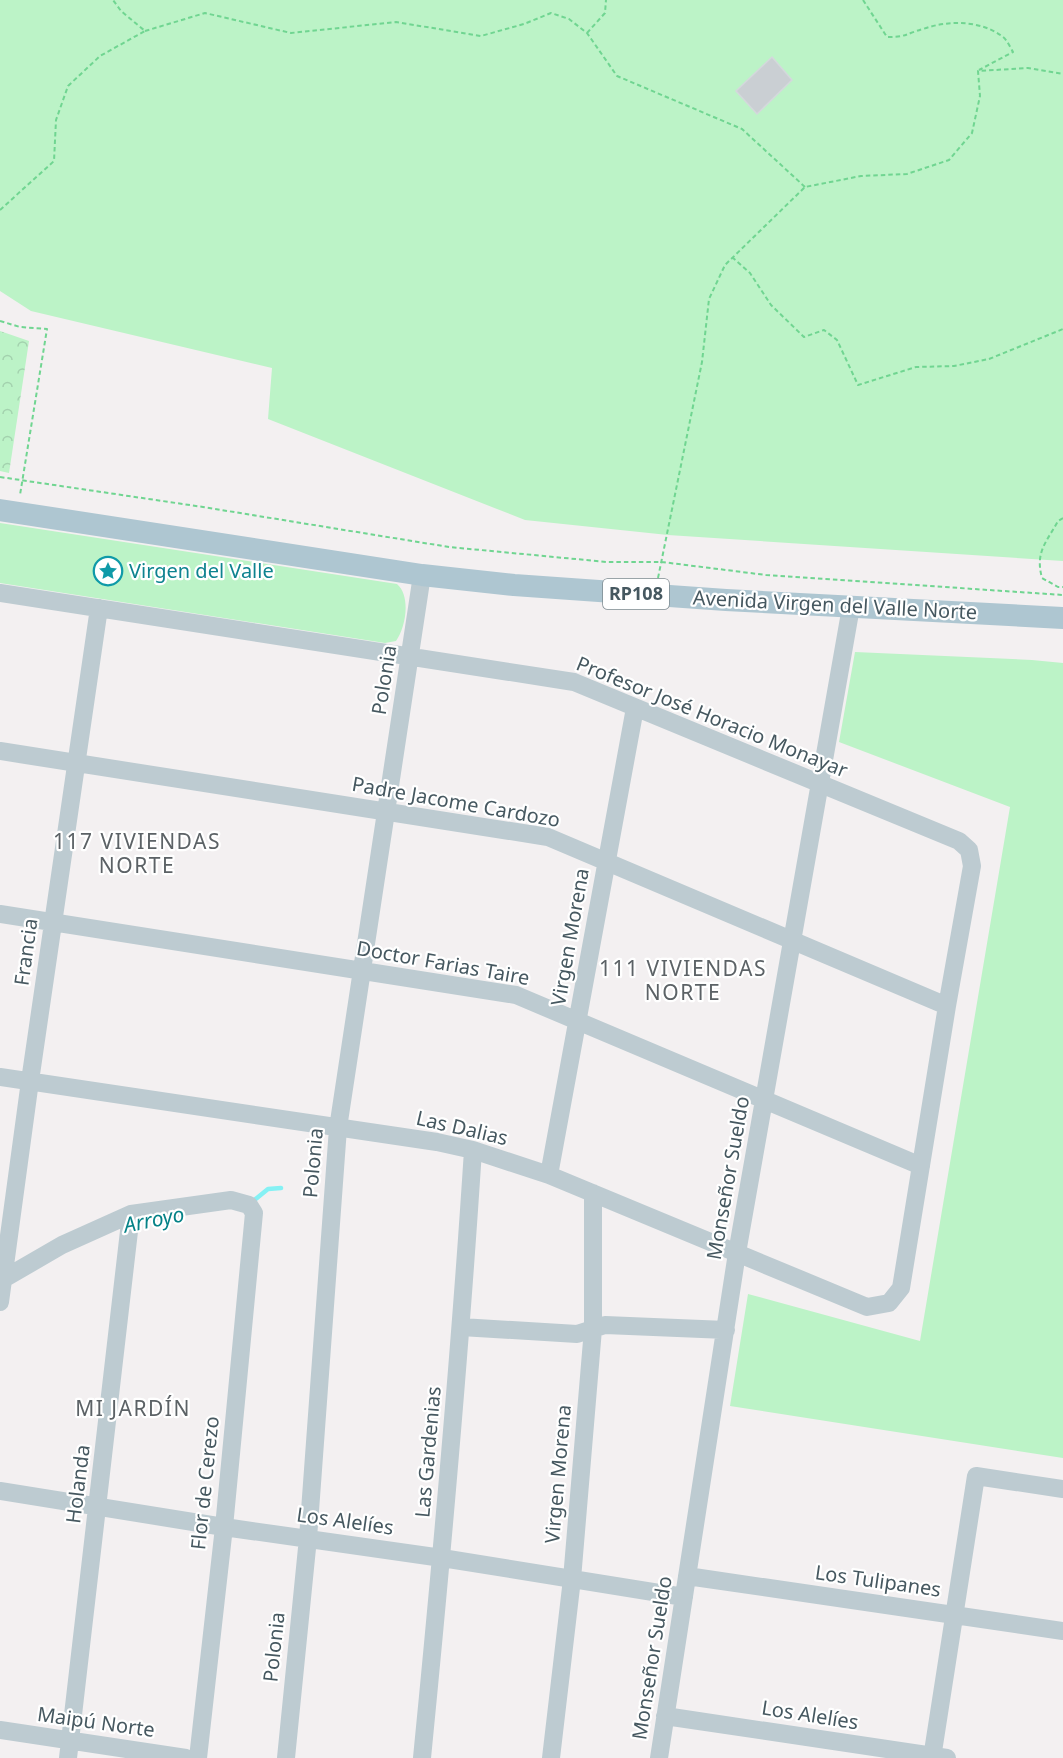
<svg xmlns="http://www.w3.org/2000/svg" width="1063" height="1758" viewBox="0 0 1063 1758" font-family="'Noto Sans',sans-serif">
<defs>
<pattern id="forest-crowns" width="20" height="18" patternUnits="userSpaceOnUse" patternTransform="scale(1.5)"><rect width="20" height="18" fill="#bcf3c7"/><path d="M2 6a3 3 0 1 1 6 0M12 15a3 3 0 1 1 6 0" fill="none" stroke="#a3d2ae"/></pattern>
</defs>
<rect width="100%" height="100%" fill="#f3f0f1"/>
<path fill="#bcf3c7" d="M 0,0 L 1063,0 L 1063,561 L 668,535 L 525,520 L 268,419 L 272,368 L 31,311 L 0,291 Z
M 0,523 L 397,584 C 411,596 406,627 396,641 L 385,643 L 0,583 Z
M 855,652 L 1032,660 L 1063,663 L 1063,1458 L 730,1406 L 748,1294 L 920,1341 L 1010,807 L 839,742 Z"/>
<path fill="url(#forest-crowns)" d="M 0,331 L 29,341 L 9,473 L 0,471 Z"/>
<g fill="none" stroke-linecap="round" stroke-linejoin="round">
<path stroke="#85f1f4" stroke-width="4.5" d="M 252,1202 L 268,1189 L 281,1188"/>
</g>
<path fill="#cacfd3" stroke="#d4d8dc" stroke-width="1.5" d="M 772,57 L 792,80 L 757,114 L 736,91 Z"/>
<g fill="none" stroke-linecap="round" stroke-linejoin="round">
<path stroke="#70d591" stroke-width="2" stroke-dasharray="4.5 3" stroke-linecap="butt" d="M 863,0 L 887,37 C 907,37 905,34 923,29 C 948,20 981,20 1003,37 C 1007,40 1010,47 1013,52 L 979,70
M 145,31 L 205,13 L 291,33 L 396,22 L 481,36 L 524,24 L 551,13 L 569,19 L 587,33 L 617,76 L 742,129 L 805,187
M 587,33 L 605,13 L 606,0
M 0,210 L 54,161 L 56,120 L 68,86 L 100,56 L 145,31 L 121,11 L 113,0
M 732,257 L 750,273 L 771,305 L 804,337 L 824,330 L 837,340 L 858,385 L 916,367 L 954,366 L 989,359 L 1063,329
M 0,321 L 20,327 L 47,329 L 20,495
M 0,477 L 203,507 L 449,547 L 607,562 L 662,562 L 766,575 L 1063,595
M 1063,518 L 1058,521 C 1046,543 1035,552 1042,578 L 1058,587 L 1063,587
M 658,578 L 702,362 L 709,299 L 725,265 L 805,187 L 861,176 L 907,174 L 949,160 L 972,133 L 980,96 L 978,71 L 1028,68 L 1063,74"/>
<path stroke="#bdcbd1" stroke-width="18" d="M 0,593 L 574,682 L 959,841 L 969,850 L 972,866 L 947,1006 L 901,1288 L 889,1303 L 867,1307 L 549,1175 L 473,1150 L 437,1142 L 0,1077
M 0,751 L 548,837 L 947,1006
M 0,914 L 516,995 L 921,1166
M 549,1175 L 635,708
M 0,1281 L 62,1245 L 131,1214 L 231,1200 L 249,1205 L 254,1213 L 224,1527 L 198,1758
M 0,1302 L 30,1081 L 99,608
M 461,1327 L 577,1334 L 605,1325 L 726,1330
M 0,1491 L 224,1527 L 442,1558 L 684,1597
M 687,1576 L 1063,1631
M 665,1716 L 947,1758
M 0,1730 L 186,1758
M 68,1758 L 131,1214
M 286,1758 L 308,1538 L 338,1128 L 422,575
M 422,1758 C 442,1555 460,1353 473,1150
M 551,1758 L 572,1579 L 593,1329 L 593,1193
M 659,1758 L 737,1253 L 851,607
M 932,1758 L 976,1476 L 1063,1489"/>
<path stroke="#aec6d1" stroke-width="22" d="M 0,510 L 422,575 L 514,585 L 726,600 L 1063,618"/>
</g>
<defs>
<g id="sight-ring" transform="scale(1.5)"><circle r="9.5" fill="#fff" stroke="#0f9aa8" stroke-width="1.5"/><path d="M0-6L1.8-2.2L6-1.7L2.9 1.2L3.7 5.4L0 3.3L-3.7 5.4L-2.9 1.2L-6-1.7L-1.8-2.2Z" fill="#0f9aa8"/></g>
</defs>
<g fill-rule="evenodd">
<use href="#sight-ring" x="108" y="571"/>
</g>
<g text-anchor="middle" stroke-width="4.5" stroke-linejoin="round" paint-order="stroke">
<rect fill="#fff" stroke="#7e8a90" stroke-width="1.5" x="603" y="579" width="66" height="30" rx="4.5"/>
<g font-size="18" font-weight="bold" fill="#465860">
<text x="636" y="600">RP108</text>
</g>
<g font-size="20" fill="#0d838f" stroke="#fff" text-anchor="start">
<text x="129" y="578">Virgen del Valle</text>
</g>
<g font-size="20" fill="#465860" stroke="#fff">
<text transform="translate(835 605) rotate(3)" y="7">Avenida Virgen del Valle Norte</text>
<text transform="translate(384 680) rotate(-81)" y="7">Polonia</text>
<text transform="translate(712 717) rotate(22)" y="7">Profesor José Horacio Monayar</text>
<text transform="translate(456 802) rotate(10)" y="7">Padre Jacome Cardozo</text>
<text transform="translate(570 937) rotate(-80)" y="7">Virgen Morena</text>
<text transform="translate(26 952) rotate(-82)" y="7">Francia</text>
<text transform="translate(443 963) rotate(10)" y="7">Doctor Farias Taire</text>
<text transform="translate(462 1128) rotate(13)" y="7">Las Dalias</text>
<text transform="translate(313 1163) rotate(-85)" y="7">Polonia</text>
<text transform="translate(728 1178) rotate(-80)" y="7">Monseñor Sueldo</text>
<text transform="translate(428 1452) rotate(-85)" y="7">Las Gardenias</text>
<text transform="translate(558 1474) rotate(-85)" y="7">Virgen Morena</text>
<text transform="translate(205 1483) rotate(-84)" y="7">Flor de Cerezo</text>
<text transform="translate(78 1484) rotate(-83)" y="7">Holanda</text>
<text transform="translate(345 1521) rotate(8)" y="7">Los Alelíes</text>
<text transform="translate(878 1581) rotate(8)" y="7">Los Tulipanes</text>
<text transform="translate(274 1647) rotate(-84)" y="7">Polonia</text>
<text transform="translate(652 1658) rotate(-81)" y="7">Monseñor Sueldo</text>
<text transform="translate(810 1715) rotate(9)" y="7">Los Alelíes</text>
<text transform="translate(96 1722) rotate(8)" y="7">Maipú Norte</text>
</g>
<g font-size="21" letter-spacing="1.5" fill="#5c6266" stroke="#fff">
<text x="137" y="849">117 VIVIENDAS<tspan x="137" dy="24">NORTE</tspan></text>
<text x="683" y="976">111 VIVIENDAS<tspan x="683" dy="24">NORTE</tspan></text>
<text x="133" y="1416">MI JARDÍN</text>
</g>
<g font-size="21" font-style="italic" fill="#058287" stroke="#fff">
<text transform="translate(154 1220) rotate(-11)" y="7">Arroyo</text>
</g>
</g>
</svg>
